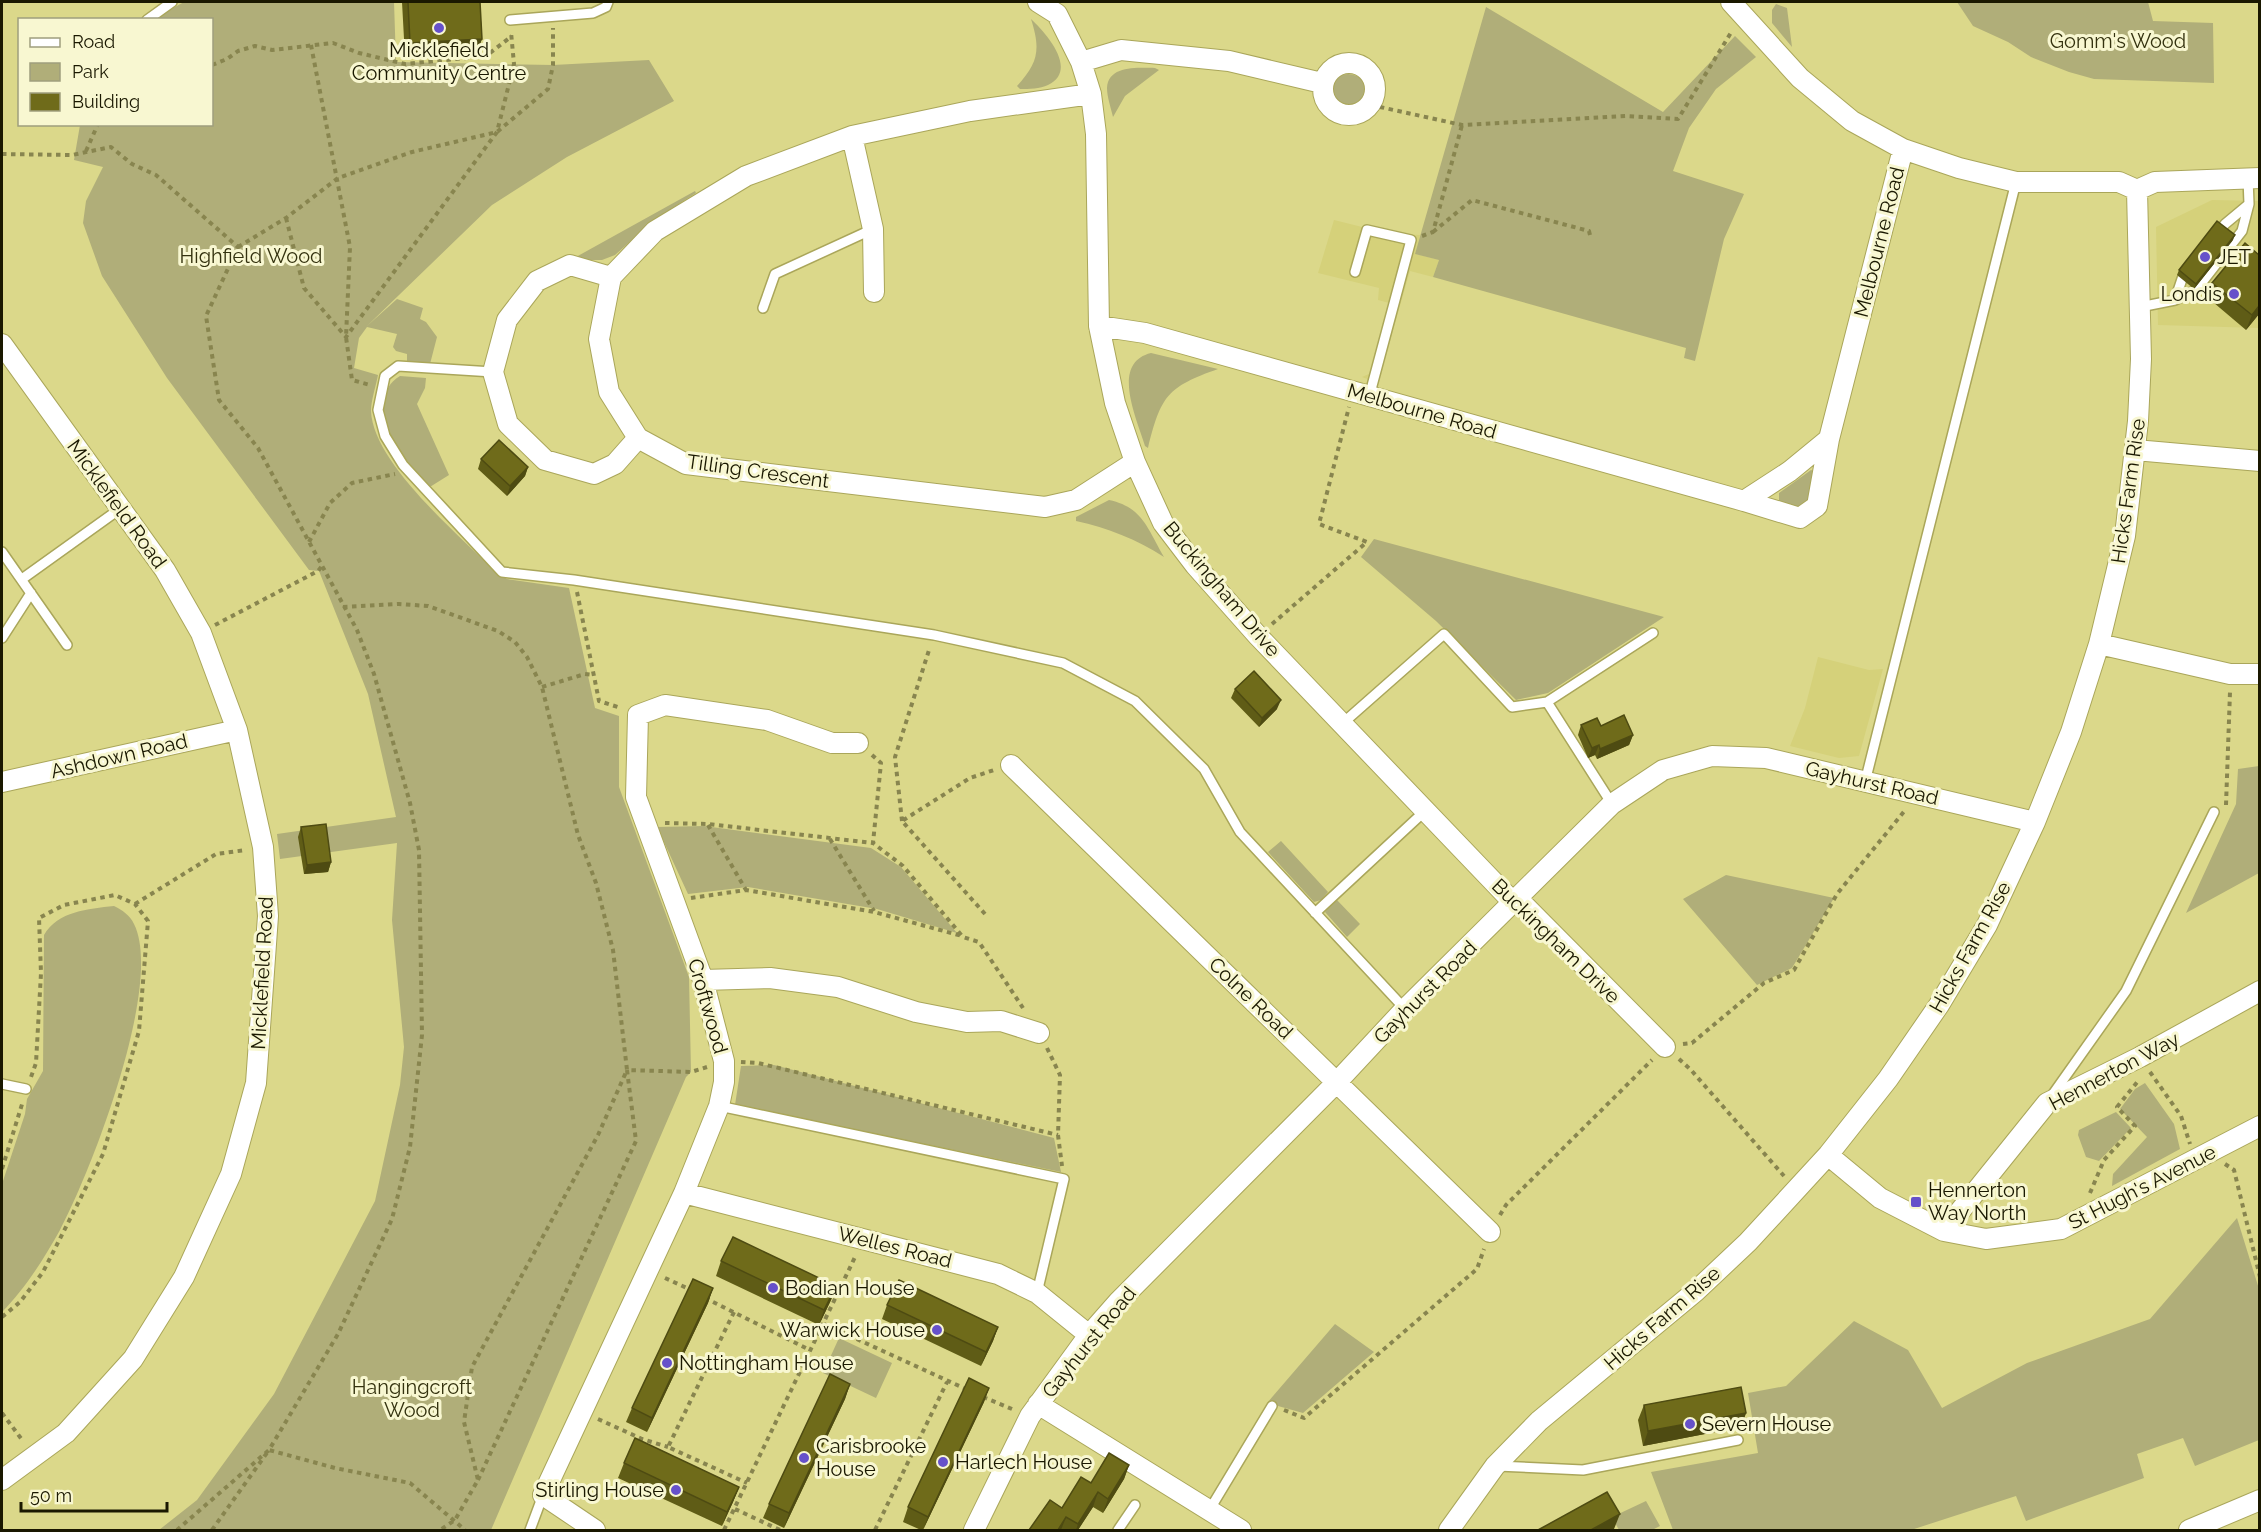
<svg xmlns="http://www.w3.org/2000/svg" width="2261" height="1532" viewBox="0 0 2261 1532" font-family="Raleway,sans-serif">
<rect width="100%" height="100%" fill="#dbd88a"/>
<path fill="#d5d17a" d="M 2212,200 L 2259,201 L 2259,328 L 2158,325 L 2156,227 Z
M 1334,220 L 1362,227 L 1385,229 L 1402,234 L 1420,235 L 1416,254 L 1439,260 L 1433,277 L 1410,271 L 1378,383 L 1362,377 L 1371,373 L 1389,303 L 1378,300 L 1379,288 L 1318,273 Z
M 1818,657 L 1869,670 L 1883,669 L 1859,756 L 1839,758 L 1790,746 L 1805,708 Z"/>
<path fill="#b0ae79" d="M 184,2 L 394,2 L 396,62 L 553,65 L 649,60 L 674,101 L 567,157 L 492,205 L 367,326 L 397,299 L 423,308 L 420,319 L 426,322 L 437,337 L 430,364 L 407,364 L 407,354 L 396,351 L 393,347 L 397,334 L 367,327 L 359,338 L 354,368 L 378,375 C 376,386 371,400 371,411 C 373,463 459,535 495,571 L 507,579 L 569,588 L 595,708 L 619,716 L 619,787 L 689,977 L 691,1072 L 686,1077 L 491,1530 L 159,1530 L 197,1500 L 274,1394 L 375,1201 L 400,1085 L 404,1047 L 392,920 L 397,843 L 280,859 L 277,834 L 396,817 L 368,694 L 319,571 L 309,570 L 167,378 L 102,276 L 83,223 L 86,201 L 103,167 L 74,160 L 80,125 L 212,124 L 212,20 L 153,19 Z
M 1957,2 L 2148,2 L 2153,21 L 2213,23 L 2214,83 L 2094,79 L 2069,72 L 2031,57 L 2008,42 L 1973,26 Z
M 1776,4 L 1787,8 L 1792,47 L 1772,23 L 1772,10 Z
M 1486,7 L 1663,112 L 1735,36 L 1756,57 L 1716,89 L 1689,128 L 1673,171 L 1744,194 L 1724,239 L 1695,361 L 1684,358 L 1686,348 L 1433,277 L 1439,260 L 1415,254 Z
M 1031,19 C 1046,33 1079,70 1048,85 C 1040,89 1029,89 1020,89 L 1017,86 C 1038,63 1041,50 1031,19 Z
M 1155,68 L 1159,70 L 1125,96 L 1113,117 C 1111,108 1107,97 1107,88 C 1108,65 1139,68 1155,68 Z
M1328 94a20 20 0 1 1 40 0a20 20 0 1 1-40 0Z
M 695,191 L 696,193 L 657,218 L 615,255 L 602,260 L 581,260 L 576,257 Z
M 1151,353 L 1218,369 C 1167,387 1161,396 1148,448 L 1145,446 C 1137,419 1110,363 1151,353 Z
M 400,376 L 426,378 L 425,388 L 417,404 L 449,475 L 425,490 C 407,463 381,436 384,403 C 386,389 389,383 400,376 Z
M 1811,470 L 1814,471 L 1807,508 L 1782,509 L 1779,501 L 1779,493 Z
M 1109,500 C 1143,507 1148,530 1164,557 C 1136,539 1108,528 1076,521 L 1076,517 Z
M 1374,539 L 1664,617 L 1548,693 L 1516,700 L 1436,621 L 1361,557 Z
M 2259,766 L 2259,873 L 2186,913 L 2236,804 L 2238,769 Z
M 704,826 L 871,848 L 901,867 L 957,933 L 877,909 L 748,887 L 688,894 L 657,827 Z
M 1281,841 L 1328,892 L 1321,900 L 1314,902 L 1268,852 Z
M 1726,875 L 1834,898 L 1792,968 L 1757,985 L 1683,899 Z
M 1336,899 L 1360,924 L 1347,937 L 1325,912 Z
M 114,906 C 122,910 130,915 134,924 C 164,984 91,1172 60,1230 C 44,1259 24,1290 2,1312 L 2,1184 L 25,1114 L 27,1099 L 43,1071 L 44,935 C 58,911 88,909 114,906 Z
M 774,1065 L 1054,1138 L 1061,1172 L 735,1105 L 741,1066 Z
M 2145,1083 L 2174,1124 L 2180,1149 L 2112,1186 L 2113,1174 L 2147,1137 L 2120,1109 L 2135,1089 Z
M 2116,1112 L 2131,1128 L 2099,1161 L 2086,1157 L 2078,1135 L 2079,1130 Z
M 2237,1218 L 2259,1289 L 2259,1440 L 2195,1466 L 2183,1438 L 2137,1454 L 2144,1478 L 2026,1521 L 2016,1496 L 1911,1530 L 1673,1530 L 1651,1472 L 1758,1453 L 1748,1393 L 1786,1386 L 1854,1321 L 1908,1350 L 1942,1408 L 2027,1363 L 2150,1319 Z
M 1335,1324 L 1374,1352 L 1303,1413 L 1267,1403 Z
M 839,1338 L 892,1363 L 876,1398 L 823,1373 Z
M 1646,1501 L 1660,1526 L 1652,1530 L 1619,1530 L 1612,1517 Z"/>
<g fill="none" stroke-linecap="round" stroke-linejoin="round">
<g stroke="#aaa65a" stroke-width="12">
<path id="lane" d="M 147,20 L 172,2
M 510,20 L 593,13 L 606,7 L 608,2
M 2216,235 L 2225,224 L 2249,204
M 1355,272 L 1367,230 L 1411,240 L 1369,397
M 2175,300 L 2182,279 L 2189,270
M 2140,307 L 2175,300 L 2196,290 L 2242,231 L 2249,204 L 2248,178
M 763,308 L 775,274 L 873,229
M 493,372 L 398,366 L 385,376 L 378,410 L 385,436 L 403,465 L 502,572 L 574,580 L 934,635 L 1063,663 L 1135,701 L 1204,769 L 1240,832 L 1405,1009
M 2,552 L 67,645
M 22,579 L 121,508
M 2,638 L 31,593
M 1547,702 L 1612,804
M 1343,723 L 1444,634 L 1512,707 L 1547,702 L 1653,633
M 1865,782 L 2016,182
M 1315,913 L 1426,810
M 2,1084 L 26,1089
M 2053,1094 L 2126,991 L 2214,812
M 719,1106 L 1064,1179 L 1037,1293
M 1497,1466 L 1583,1470 L 1738,1440
M 1210,1509 L 1272,1406
M 530,1530 L 543,1495
M 1118,1530 L 1135,1505"/>
</g>
<g stroke="#aaa65a" stroke-width="22">
<path id="street" d="M 1038,2 L 1057,14 L 1081,62 L 1091,94 L 1096,134 L 1099,326 L 1115,403 L 1135,462 L 1163,523 L 1195,565 L 1258,636 L 1508,897 L 1524,905 L 1665,1047
M 1731,2 L 1800,78 L 1852,121 L 1903,149 L 1959,168 L 2016,182 L 2119,182 L 2137,190 L 2155,182 L 2260,178
M 1081,62 L 1121,50 L 1229,61 L 1322,83
M1323 89a26 26 0 1 1 52 0a26 26 0 1 1-52 0Z
M 1091,94 L 970,111 L 852,136 L 746,176 L 655,231 L 611,277 L 599,339 L 609,392 L 638,438 L 686,464 L 1045,507 L 1076,500 L 1135,462
M 852,136 L 873,229 L 874,292
M 611,277 L 570,265 L 537,281 L 507,320 L 493,372 L 508,424 L 545,460 L 594,474 L 615,464 L 638,438
M 1099,326 L 1145,333 L 1744,501 L 1790,471 L 1829,439 L 1903,149
M 2,344 L 165,570 L 201,633 L 237,730 L 263,847 L 268,916 L 256,1083 L 231,1174 L 184,1277 L 133,1359 L 66,1433 L 2,1480
M 2135,450 L 2260,461
M 1744,501 L 1800,518 L 1817,506 L 1829,439
M 2099,644 L 2230,674 L 2260,674
M 1011,765 L 1490,1232
M 2,782 L 237,730
M 703,980 L 770,978 L 838,987 L 916,1012 L 967,1022 L 1001,1021 L 1039,1033
M 1828,1155 L 1880,1198 L 1944,1231 L 1986,1239 L 2061,1229 L 2260,1126
M 684,1193 L 998,1274 L 1037,1293 L 1089,1335
M 1944,1231 L 2047,1103 L 2140,1057 L 2260,991
M 1038,1404 L 1241,1530
M 595,1530 L 543,1495 L 684,1193 L 719,1106 L 724,1082 L 724,1061 L 703,980 L 636,797 L 638,715 L 665,705 L 767,720 L 832,743 L 858,743
M 974,1530 L 1030,1416 L 1089,1335 L 1118,1302 L 1337,1082 L 1405,1009 L 1612,804 L 1663,770 L 1712,756 L 1766,758 L 2035,822
M 1449,1530 L 1495,1466 L 1539,1421 L 1696,1291 L 1748,1242 L 1828,1155 L 1888,1079 L 1939,1005 L 1987,925 L 2035,822 L 2071,732 L 2099,644 L 2125,536 L 2138,421 L 2141,359 L 2137,190
M 2189,1530 L 2260,1500"/>
</g>
<path stroke="#88854f" stroke-width="4" stroke-dasharray="4.5 4.5" stroke-linecap="butt" d="M 311,45 L 350,247 L 346,337 L 352,380 L 370,385
M 212,65 L 227,59 L 238,51 L 255,46 L 272,50 L 333,43 L 359,53 L 405,64 L 486,56 L 512,36
M 1371,105 L 1462,125 L 1627,116 L 1678,119 L 1732,31
M 86,151 L 98,124
M 2,154 L 72,155 L 111,147 L 132,164 L 156,175 L 238,247 L 206,316 L 219,400 L 258,448 L 357,630 L 374,674 L 410,803 L 419,850 L 422,1035 L 410,1147 L 392,1219 L 338,1334 L 269,1450 L 177,1530
M 286,218 L 304,288 L 346,337 L 497,132 L 514,64 L 511,32
M 1433,232 L 1472,200 L 1589,231 L 1590,235
M 1422,236 L 1433,232 L 1462,125
M 238,247 L 286,218 L 338,178 L 412,152 L 497,132 L 548,89 L 553,65 L 553,28
M 309,542 L 330,503 L 352,483 L 395,474
M 577,592 L 599,701 L 621,708
M 343,607 L 399,604 L 428,606 L 498,631 L 515,642 L 527,657 L 542,687 L 578,835 L 596,883 L 613,950 L 627,1070 L 598,1135 L 472,1367 L 464,1422 L 478,1480 L 455,1520 L 440,1530
M 1272,624 L 1367,542 L 1319,524 L 1349,407
M 215,625 L 318,571 L 322,566
M 542,687 L 585,674 L 594,675
M 872,755 L 881,763 L 873,843 L 903,866 L 963,937 L 979,942 L 1023,1008
M 2226,805 L 2230,692
M 902,821 L 895,757 L 930,647
M 665,823 L 708,824 L 873,843
M 708,825 L 746,890
M 830,839 L 874,911
M 691,898 L 746,890 L 874,912 L 962,936
M 135,904 L 216,854 L 246,850
M 985,914 L 902,821 L 970,778 L 994,770
M 1683,1044 L 1692,1043 L 1764,983 L 1794,970 L 1837,894 L 1906,809
M 1047,1048 L 1060,1075 L 1058,1135 L 1062,1166
M 1679,1059 L 1691,1070 L 1784,1176
M 741,1062 L 758,1063 L 1058,1135
M 2150,1072 L 2181,1116 L 2190,1144
M 2225,1164 L 2234,1170 L 2260,1277
M 2,1169 L 23,1101
M 2090,1193 L 2104,1160 L 2135,1126 L 2117,1107 L 2139,1080
M 1500,1215 L 1506,1205 L 1652,1060
M 665,1278 L 691,1290
M 705,1298 L 810,1350
M 734,1312 L 668,1447 L 747,1483
M 2,1317 L 20,1302 L 43,1272 L 103,1154 L 139,1031 L 148,921 L 135,904 L 115,895 L 64,905 L 39,918 L 41,973 L 36,1063 L 31,1077
M 824,1324 L 968,1390
M 983,1397 L 1012,1409
M 1284,1410 L 1304,1418 L 1477,1269 L 1484,1249
M 2,1413 L 23,1441
M 598,1419 L 642,1439 L 668,1447
M 478,1480 L 636,1141 L 627,1070 L 691,1072 L 707,1067
M 735,1509 L 780,1530
M 212,1530 L 269,1450 L 335,1468 L 410,1483 L 465,1530
M 724,1530 L 856,1255
M 875,1530 L 947,1382"/>
<use href="#lane" stroke="#fff" stroke-width="9"/>
<use href="#street" stroke="#fff" stroke-width="20"/>
</g>
<path fill="#5f5c16" d="M 402,2 L 480,2 L 482,39 L 476,54 L 405,57 Z
M 2233,240 L 2194,289 L 2177,275 L 2179,270 Z
M 2212,283 L 2259,314 L 2246,330 L 2207,297 Z
M 481,459 L 528,467 L 525,476 L 507,496 L 478,469 Z
M 1235,689 L 1277,709 L 1259,727 L 1231,698 Z
M 1581,725 L 1601,726 L 1633,735 L 1629,745 L 1597,759 L 1595,755 L 1588,758 L 1578,735 Z
M 301,827 L 331,862 L 328,872 L 304,874 L 298,837 Z
M 721,1261 L 836,1286 L 831,1300 L 819,1325 L 716,1276 Z
M 713,1288 L 708,1303 L 647,1432 L 626,1422 L 632,1408 Z
M 887,1305 L 998,1327 L 993,1341 L 981,1366 L 882,1319 Z
M 850,1384 L 845,1399 L 784,1528 L 763,1518 L 769,1504 Z
M 989,1388 L 984,1402 L 923,1530 L 921,1530 L 903,1522 L 908,1507 Z
M 1644,1405 L 1746,1413 L 1741,1427 L 1643,1446 L 1638,1420 Z
M 624,1463 L 739,1487 L 733,1502 L 722,1526 L 618,1478 Z
M 1129,1465 L 1124,1479 L 1103,1513 L 1093,1507 L 1078,1530 L 1029,1530 L 1062,1508 L 1091,1483 Z"/>
<path fill="#4e4b12" d="M 482,39 L 476,54 L 405,57 L 410,43 Z
M 2235,235 L 2233,240 L 2194,289 L 2196,284 Z
M 2259,306 L 2259,314 L 2246,330 L 2252,315 Z
M 528,467 L 525,476 L 507,496 L 510,486 Z
M 1281,700 L 1277,709 L 1259,727 L 1262,718 Z
M 1633,735 L 1629,745 L 1597,759 L 1600,749 Z
M 1599,745 L 1595,755 L 1588,758 L 1592,748 Z
M 331,862 L 328,872 L 304,874 L 307,865 Z
M 836,1286 L 831,1300 L 819,1325 L 824,1310 Z
M 713,1288 L 708,1303 L 647,1432 L 652,1418 Z
M 998,1327 L 993,1341 L 981,1366 L 986,1352 Z
M 850,1384 L 845,1399 L 784,1528 L 789,1513 Z
M 989,1388 L 984,1402 L 923,1530 L 928,1517 Z
M 1746,1413 L 1741,1427 L 1643,1446 L 1648,1431 Z
M 1129,1465 L 1124,1479 L 1103,1513 L 1108,1499 Z
M 739,1487 L 733,1502 L 722,1526 L 727,1512 Z
M 1098,1492 L 1093,1507 L 1078,1530 L 1076,1530 L 1078,1524 Z
M 1620,1514 L 1614,1529 L 1611,1530 L 1591,1530 Z
M 1066,1517 L 1061,1530 L 1058,1530 Z"/>
<path fill="#6f6b1a" stroke="#4e4b12" stroke-width="1.5" d="M 408,2 L 480,2 L 482,39 L 410,43 Z
M 2217,221 L 2235,235 L 2196,284 L 2179,270 Z
M 2245,243 L 2259,255 L 2259,306 L 2252,315 L 2212,283 Z
M 499,440 L 528,467 L 510,486 L 481,459 Z
M 1254,671 L 1281,700 L 1262,718 L 1235,689 Z
M 1624,715 L 1633,735 L 1600,749 L 1599,745 L 1592,748 L 1581,725 L 1597,718 L 1601,726 Z
M 326,824 L 331,862 L 307,865 L 301,827 Z
M 733,1237 L 836,1286 L 824,1310 L 721,1261 Z
M 693,1279 L 713,1288 L 652,1418 L 632,1408 Z
M 899,1280 L 998,1327 L 986,1352 L 887,1305 Z
M 830,1374 L 850,1384 L 789,1513 L 769,1504 Z
M 969,1378 L 989,1388 L 928,1517 L 908,1507 Z
M 1741,1387 L 1746,1413 L 1648,1431 L 1644,1405 Z
M 635,1438 L 739,1487 L 727,1512 L 624,1463 Z
M 1109,1453 L 1129,1465 L 1108,1499 L 1098,1492 L 1078,1524 L 1066,1517 L 1058,1530 L 1029,1530 L 1050,1500 L 1062,1508 L 1081,1477 L 1091,1483 Z
M 1607,1492 L 1620,1514 L 1591,1530 L 1538,1530 Z"/>
<g fill="#6651ca" stroke="#f8f7d1" stroke-width="2">
<circle cx="439" cy="28" r="6"/>
<circle cx="2205" cy="257" r="6"/>
<circle cx="2234" cy="294" r="6"/>
<rect x="1910" y="1196" width="12" height="12" rx="3"/>
<circle cx="773" cy="1288" r="6"/>
<circle cx="937" cy="1330" r="6"/>
<circle cx="667" cy="1363" r="6"/>
<circle cx="1690" cy="1424" r="6"/>
<circle cx="804" cy="1458" r="6"/>
<circle cx="943" cy="1462" r="6"/>
<circle cx="676" cy="1490" r="6"/>
</g>
<g text-anchor="middle" stroke-width="6" stroke-linejoin="round" paint-order="stroke">
<g font-size="20" fill="#34320f" stroke="#f8f7d1">
<text x="2118" y="48">Gomm's Wood</text>
<text x="251" y="263">Highfield Wood</text>
<text x="412" y="1394">Hangingcroft<tspan x="412" dy="23">Wood</tspan></text>
</g>
<g font-size="20" fill="#1a1800" stroke="#f8f7d1" text-anchor="start">
<text x="439" y="57" text-anchor="middle">Micklefield<tspan x="439" dy="23">Community Centre</tspan></text>
<text x="2217" y="264">JET</text>
<text x="2222" y="301" text-anchor="end">Londis</text>
<text x="1928" y="1197">Hennerton<tspan x="1928" dy="23">Way North</tspan></text>
<text x="785" y="1295">Bodian House</text>
<text x="925" y="1337" text-anchor="end">Warwick House</text>
<text x="679" y="1370">Nottingham House</text>
<text x="1702" y="1431">Severn House</text>
<text x="816" y="1453">Carisbrooke<tspan x="816" dy="23">House</tspan></text>
<text x="955" y="1469">Harlech House</text>
<text x="664" y="1497" text-anchor="end">Stirling House</text>
</g>
<g font-size="20" fill="#1a1800" stroke="#f8f7d1">
<text transform="translate(1879 242) rotate(-76)" y="7">Melbourne Road</text>
<text transform="translate(1422 411) rotate(16)" y="7">Melbourne Road</text>
<text transform="translate(758 471) rotate(8)" y="7">Tilling Crescent</text>
<text transform="translate(2128 491) rotate(-82)" y="7">Hicks Farm Rise</text>
<text transform="translate(117 504) rotate(54)" y="7">Micklefield Road</text>
<text transform="translate(1222 589) rotate(50)" y="7">Buckingham Drive</text>
<text transform="translate(119 756) rotate(-13)" y="7">Ashdown Road</text>
<text transform="translate(1872 783) rotate(13)" y="7">Gayhurst Road</text>
<text transform="translate(1556 941) rotate(44)" y="7">Buckingham Drive</text>
<text transform="translate(1970 947) rotate(-61)" y="7">Hicks Farm Rise</text>
<text transform="translate(262 973) rotate(-87)" y="7">Micklefield Road</text>
<text transform="translate(1425 992) rotate(-45)" y="7">Gayhurst Road</text>
<text transform="translate(1251 998) rotate(44)" y="7">Colne Road</text>
<text transform="translate(708 1006) rotate(74)" y="7">Croftwood</text>
<text transform="translate(2114 1071) rotate(-28)" y="7">Hennerton Way</text>
<text transform="translate(2142 1187) rotate(-27)" y="7">St Hugh's Avenue</text>
<text transform="translate(895 1247) rotate(14)" y="7">Welles Road</text>
<text transform="translate(1662 1318) rotate(-41)" y="7">Hicks Farm Rise</text>
<text transform="translate(1089 1342) rotate(-51)" y="7">Gayhurst Road</text>
</g>
</g>
<rect width="2261" height="1532" fill="none" stroke="#1a1800" stroke-width="6"/>
<rect x="18" y="18" width="195" height="108" fill="#f8f7d1" stroke="#9f9e7d" stroke-width="1.5"/>
<rect x="30" y="38" width="30" height="9" fill="#ffffff" stroke="#9f9e7d" stroke-width="1.5"/>
<text x="72" y="48" font-size="18" fill="#1a1800">Road</text>
<rect x="30" y="63" width="30" height="18" fill="#b0ae79" stroke="#9f9e7d" stroke-width="1.5"/>
<text x="72" y="78" font-size="18" fill="#1a1800">Park</text>
<rect x="30" y="93" width="30" height="18" fill="#6f6b1a" stroke="#9f9e7d" stroke-width="1.5"/>
<text x="72" y="108" font-size="18" fill="#1a1800">Building</text>
<path d="M21 1502v9h146v-9" fill="none" stroke="#1a1800" stroke-width="3"/>
<text x="30" y="1502" font-size="18" fill="#1a1800" stroke="#f8f7d1" stroke-width="4.5" paint-order="stroke">50 m</text>
</svg>
